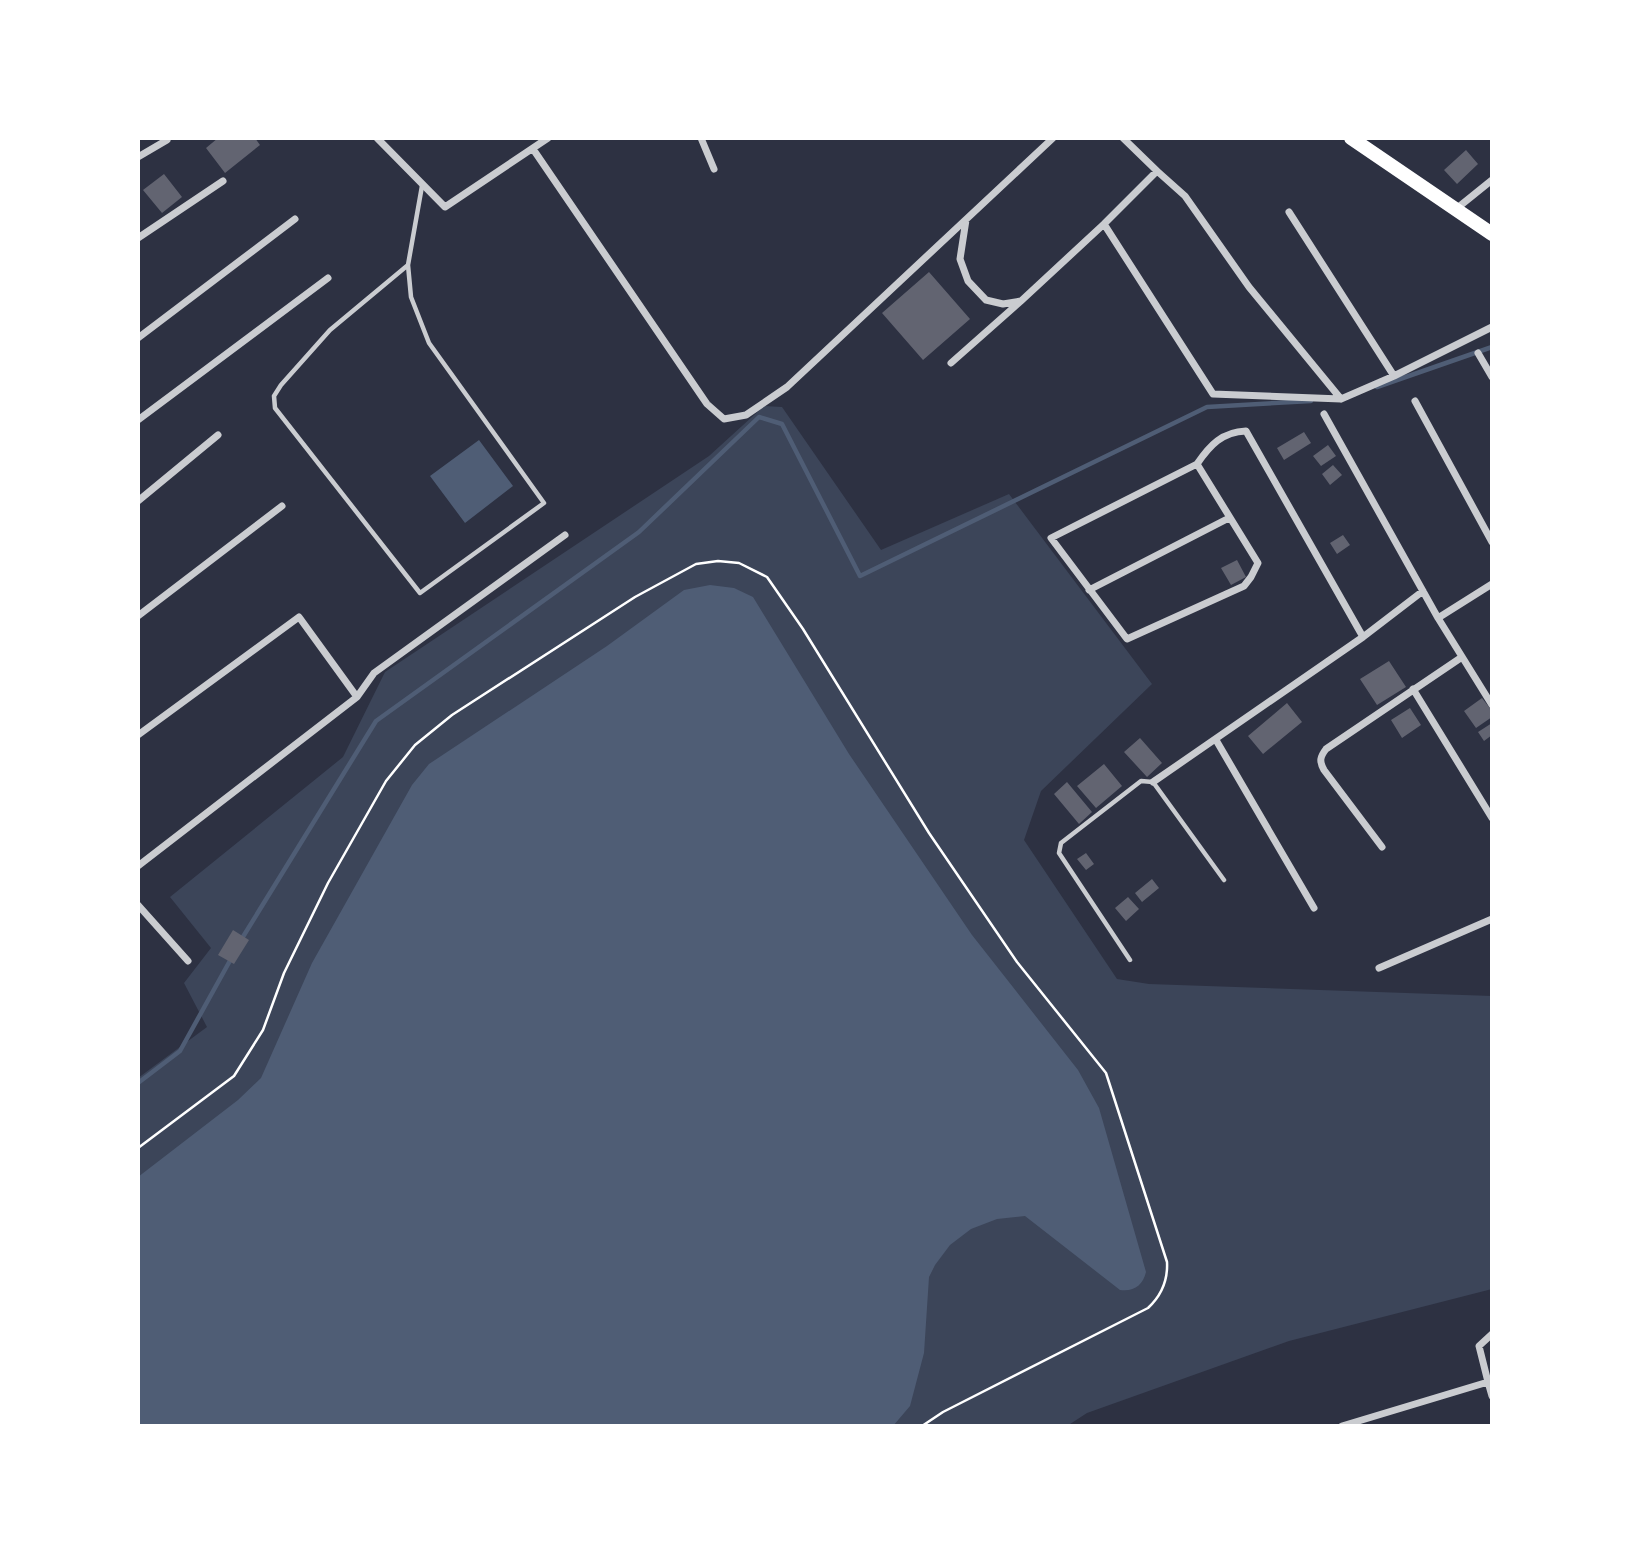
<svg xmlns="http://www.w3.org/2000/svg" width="1630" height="1564" viewBox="0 0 1630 1564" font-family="'Varela Round',sans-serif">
<rect width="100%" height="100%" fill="#2d3142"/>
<path fill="#3c4559" d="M 764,406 L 782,407 L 881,550 L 1009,494 L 1152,684 L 1041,791 L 1024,840 L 1117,979 L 1149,984 L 1492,996 L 1492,1289 L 1289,1341 L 1087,1413 L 1067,1426 L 138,1426 L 138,1078 L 207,1027 L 184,983 L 211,948 L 170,897 L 343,757 L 385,672 L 709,456 Z"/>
<path fill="#4f5d75" d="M 479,440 L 513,486 L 465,523 L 430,476 Z
M 710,585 L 734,588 L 753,597 L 849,754 L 972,935 L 1078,1070 L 1099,1108 L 1146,1272 C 1143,1285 1134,1292 1120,1290 L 1025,1216 L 997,1219 L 971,1229 L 950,1245 L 935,1265 L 929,1277 L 924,1353 L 910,1406 L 893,1426 L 138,1426 L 138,1177 L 238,1100 L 261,1078 L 312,963 L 412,785 L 429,764 L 607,646 L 684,590 Z"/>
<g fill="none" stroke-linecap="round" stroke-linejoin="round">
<path stroke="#4f5d75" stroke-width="4.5" d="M 1377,387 L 1492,347
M 241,940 L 376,721 L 639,532 L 759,417 L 782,424 L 860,576 L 1207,407 L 1311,401
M 138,1083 L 180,1051 L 232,957"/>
</g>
<path fill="#626471" d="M 218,138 L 255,138 L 260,145 L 225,173 L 206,148 Z
M 1466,150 L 1478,164 L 1457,184 L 1444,170 Z
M 164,174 L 182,197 L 162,213 L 143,190 Z
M 929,272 L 970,319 L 923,360 L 882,313 Z
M 1304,432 L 1311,443 L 1284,460 L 1277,448 Z
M 1328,445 L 1336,456 L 1321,466 L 1313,456 Z
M 1333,465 L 1342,475 L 1330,485 L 1322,474 Z
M 1343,535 L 1350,545 L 1337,554 L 1330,543 Z
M 1237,560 L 1246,577 L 1231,585 L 1221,568 Z
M 1389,661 L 1406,687 L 1377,705 L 1360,679 Z
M 1482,698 L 1492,711 L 1492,717 L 1476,728 L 1464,711 Z
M 1287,703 L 1302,722 L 1263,754 L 1248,736 Z
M 1410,708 L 1421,725 L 1402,738 L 1391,720 Z
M 1492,723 L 1492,735 L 1484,741 L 1478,732 Z
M 1140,738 L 1162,763 L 1147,777 L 1124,752 Z
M 1104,764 L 1122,786 L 1096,808 L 1077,786 Z
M 1067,782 L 1092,812 L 1079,824 L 1054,794 Z
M 1086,853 L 1094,864 L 1086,870 L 1077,859 Z
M 1152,879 L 1159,888 L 1142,902 L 1135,893 Z
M 1128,897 L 1139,909 L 1126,921 L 1115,908 Z
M 233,930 L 249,940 L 234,964 L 218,955 Z"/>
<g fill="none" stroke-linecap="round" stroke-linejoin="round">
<path stroke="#fff" stroke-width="2.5" d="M 138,1148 L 234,1076 L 263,1030 L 284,973 L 328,883 L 386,781 L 415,745 L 452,715 L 635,597 L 696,564 L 718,561 L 739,563 L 767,577 L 803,629 L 929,833 L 1017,962 L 1106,1073 L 1167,1262 C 1168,1281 1162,1295 1148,1308 L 943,1412 L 922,1426"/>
<path stroke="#caccd0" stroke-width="4.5" d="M 408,265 L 330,330 L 281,385 L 274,396 L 275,408 L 420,593 L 544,503 L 429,343 L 411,297 L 408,265 L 422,186
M 1130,960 L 1059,853 L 1061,843 L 1141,781 L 1153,782 L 1224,880"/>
<path stroke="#caccd0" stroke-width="7" d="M 377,138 L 445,207 L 548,138
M 701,138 L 714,169
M 533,149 L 707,404 L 724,419 L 746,415 L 787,387 L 1053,138
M 138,157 L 167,140
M 1157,171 L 1185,196 L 1249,287 L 1341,399
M 1456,209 L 1492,180
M 1289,212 L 1394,376
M 966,220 L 960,259 L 968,281 L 986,300 L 1003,304 L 1021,301 L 1104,224 L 1157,171 L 1123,138
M 1104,224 L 1213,394 L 1341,399 L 1394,376 L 1492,327
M 138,238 L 223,181
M 138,338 L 295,219
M 1478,353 L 1492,377
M 951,363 L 1021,301
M 1415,401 L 1492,542
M 1324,414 L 1438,618 L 1492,705
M 138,420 L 328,278
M 1197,464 L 1258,563 L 1251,577 L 1244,586 L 1127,639 L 1051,538 Z
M 1197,464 C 1210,445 1222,432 1246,431 L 1363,637 L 1423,591
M 138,501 L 218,435
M 1089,590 L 1229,518
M 138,616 L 282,506
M 1438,618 L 1492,584
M 1413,689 L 1492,818
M 357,697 L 374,673 L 565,535
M 138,735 L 299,617 L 357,697 L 138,866
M 1216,740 L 1314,908
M 1153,782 L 1363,637
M 1382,847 L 1324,770 C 1319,761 1320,757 1326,749 L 1462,657
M 138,905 L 188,961
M 1379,968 L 1492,919
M 1488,1382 L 1479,1346 L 1492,1334
M 1342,1426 L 1488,1382 L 1492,1396"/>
<path stroke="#fff" stroke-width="14" d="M 1351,138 L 1492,234"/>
</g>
<rect width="1630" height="1564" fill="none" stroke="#ffffff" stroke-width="280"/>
</svg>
